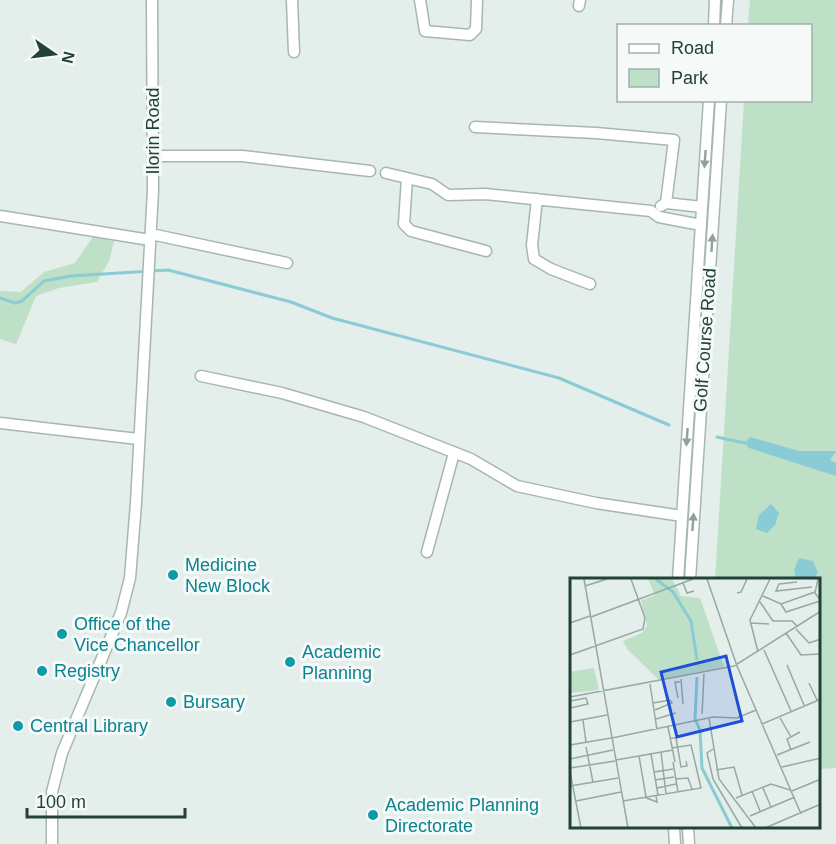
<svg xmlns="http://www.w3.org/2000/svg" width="836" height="844" viewBox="0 0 836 844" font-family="Helvetica,sans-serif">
<rect width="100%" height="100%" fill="#e4eeea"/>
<path fill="#bde0c6" d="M 750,0 L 836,0 L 836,768 L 820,769 L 820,580 L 715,580 L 744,101 L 810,100 L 810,26 L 748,25 Z
M 93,237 L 114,241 L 109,261 L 97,282 L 59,288 L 36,296 L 16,344 L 0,339 L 0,291 L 21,292 L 44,272 L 75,263 Z"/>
<path fill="#8acbd5" d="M 750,437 L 799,451 L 836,451 L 830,460 L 836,463 L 836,476 L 749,448 L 745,443 Z
M 771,504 L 779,513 L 775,525 L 767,533 L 756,529 L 759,515 Z
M 799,558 L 813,561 L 818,573 L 812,580 L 796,580 L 794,570 Z"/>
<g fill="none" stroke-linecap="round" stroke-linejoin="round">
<path stroke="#8acbd5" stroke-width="3" d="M 0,298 L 15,303 L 22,301 L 44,281 L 71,276 L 168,270 L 291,302 L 332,318 L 559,378 L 669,425
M 717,437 L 745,443"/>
<g stroke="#a6b7b1" stroke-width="13">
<path id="minor" d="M 292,0 L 294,52
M 420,0 L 425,31 L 470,35 L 476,29 L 477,0
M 579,6 L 580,0
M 714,26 L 715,0
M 726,26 L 728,0
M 475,127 L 596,133 L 674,140 L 666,203
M 153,156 L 242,156 L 370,171
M 386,173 L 432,184 L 448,195 L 485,194 L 651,211 L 659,217 L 701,225
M 407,178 L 404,224 L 411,231 L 486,251
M 537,199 L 532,245 L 534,259 L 551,269 L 590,284
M 661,206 L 666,203 L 702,207
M 0,216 L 150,240
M 151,234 L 287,263
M 201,376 L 282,393 L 364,417 L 471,459 L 517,486 L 596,503 L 682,516
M 0,423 L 138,439
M 427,552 L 454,453
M 678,580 L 709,100
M 690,580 L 721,100
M 674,828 L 675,844
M 688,828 L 689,844
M 52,844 L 52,792 L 62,753 L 121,613 L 130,578 L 136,503 L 153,190 L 152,0"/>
</g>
<use href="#minor" stroke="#fff" stroke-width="10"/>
</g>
<defs><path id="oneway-solid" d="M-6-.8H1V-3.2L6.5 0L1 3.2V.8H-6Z" transform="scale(1.5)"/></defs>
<g fill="#90a09c">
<use href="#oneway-solid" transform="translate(705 159) rotate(94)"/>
<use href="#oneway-solid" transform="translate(712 243) rotate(-86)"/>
<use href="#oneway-solid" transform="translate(687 437) rotate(94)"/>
<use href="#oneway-solid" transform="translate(693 522) rotate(-86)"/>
</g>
<g fill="#0f9aa8" stroke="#f5faf8" stroke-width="2">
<circle cx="173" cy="575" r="6"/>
<circle cx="62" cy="634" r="6"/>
<circle cx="290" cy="662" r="6"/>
<circle cx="42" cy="671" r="6"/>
<circle cx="171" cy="702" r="6"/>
<circle cx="18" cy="726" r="6"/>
<circle cx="373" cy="815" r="6"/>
</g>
<g text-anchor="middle" stroke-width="6" stroke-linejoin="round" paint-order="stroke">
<g font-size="18" fill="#224139" stroke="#f5faf8">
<text transform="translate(153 131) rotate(-90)" y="6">Ilorin Road</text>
<text transform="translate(705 340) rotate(-86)" y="6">Golf Course Road</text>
</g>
<g font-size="18" fill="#0d838f" stroke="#f5faf8" text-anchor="start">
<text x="185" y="571">Medicine<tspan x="185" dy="21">New Block</tspan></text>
<text x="74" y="630">Office of the<tspan x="74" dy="21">Vice Chancellor</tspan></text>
<text x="302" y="658">Academic<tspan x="302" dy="21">Planning</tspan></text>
<text x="54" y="677">Registry</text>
<text x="183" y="708">Bursary</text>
<text x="30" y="732">Central Library</text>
<text x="385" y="811">Academic Planning<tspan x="385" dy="21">Directorate</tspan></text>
</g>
</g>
<g transform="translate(570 578)">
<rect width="250" height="250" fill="#e4eeea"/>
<path d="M 78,1 L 102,1 L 111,18 L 130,20 L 154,89 L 89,102 L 57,71 L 53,63 L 72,55 L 77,48 L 71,23 L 85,17 ZM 24,90 L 29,112 L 0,115 L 0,94 Z" fill="#bde0c6"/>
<path fill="none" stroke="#8acbd5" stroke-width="3" d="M 86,1 L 103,14 L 121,43 L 127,82M 127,99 L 125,141 L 130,152 L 132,190 L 162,250"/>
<path fill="none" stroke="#96a9a3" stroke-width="1.5" d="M 14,1 L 58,250M 137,1 L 167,88 L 231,236M 248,1 L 245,15 L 251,23M 227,4 L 209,6 L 206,13 L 242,9M 113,5 L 117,15 L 124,13M 15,8 L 37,1M 167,15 L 171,14 L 177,1M 193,18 L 211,26 L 245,14M 190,24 L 203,43 L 222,43 L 227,48M 211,26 L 216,34 L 250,23M 21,39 L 123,1M 0,45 L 20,38M 181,45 L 199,46M 226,51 L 239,65 L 251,61M 216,55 L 231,77 L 251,76M 194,72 L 221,133M 188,74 L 180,42 L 200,1M 0,77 L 73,51 L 75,40 L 61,1M 217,87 L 234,127M 111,101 L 113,126M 239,105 L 247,122M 80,106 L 87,152M 0,119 L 164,88 L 251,33M 108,120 L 105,104 L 110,104M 0,123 L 16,120 L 18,126 L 0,130M 83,125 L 100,122 L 102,125 L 85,132M 132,136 L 134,96M 209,138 L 221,159M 139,140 L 149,201 L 186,250M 86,141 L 106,135M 13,142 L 16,164M 0,144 L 37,137M 192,146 L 251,121M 98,149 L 105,184M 42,160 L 143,139 L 167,140 L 186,132M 101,160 L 106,160 L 111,189 L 117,188 L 116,183M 0,167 L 41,160M 16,169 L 23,204M 143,171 L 137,175 L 143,201 L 172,250M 221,172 L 217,161 L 230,154M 91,174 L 96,216M 81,176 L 88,217M 207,177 L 240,164M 69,178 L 76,219M 0,181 L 43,172M 46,182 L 103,172M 103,184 L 108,214M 212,189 L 251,180M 0,190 L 45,183M 146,192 L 164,189 L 172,217M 0,194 L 11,250M 84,194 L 103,191M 105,201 L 118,200 L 122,211M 85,202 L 104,199M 0,208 L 48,200M 87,210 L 106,206M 193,210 L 201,229M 182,213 L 190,233M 222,213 L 251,201M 74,219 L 87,224 L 86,217M 166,220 L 201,206 L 220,212M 6,223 L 51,214M 53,223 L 131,210 L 121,167 L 102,170M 180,238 L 225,219M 195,250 L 251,226"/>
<path fill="#1d4ed8" fill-opacity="0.15" stroke="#1d4ed8" stroke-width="3" d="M 156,78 L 172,143 L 107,159 L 91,94 Z"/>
<rect width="250" height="250" fill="none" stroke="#224139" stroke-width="3"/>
</g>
<rect x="617" y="24" width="195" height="78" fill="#f5faf8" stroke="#a1b0ac" stroke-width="1.5"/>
<rect x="629" y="44" width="30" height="9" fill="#ffffff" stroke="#a1b0ac" stroke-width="1.5"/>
<text x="671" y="54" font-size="18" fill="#224139">Road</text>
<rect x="629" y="69" width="30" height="18" fill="#bde0c6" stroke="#a1b0ac" stroke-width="1.5"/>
<text x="671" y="84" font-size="18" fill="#224139">Park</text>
<g transform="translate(54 54) rotate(104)" stroke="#f5faf8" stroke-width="4.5" paint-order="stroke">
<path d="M0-4.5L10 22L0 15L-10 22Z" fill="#224139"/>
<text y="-9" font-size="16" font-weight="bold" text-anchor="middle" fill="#224139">N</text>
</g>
<path d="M27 808v9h158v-9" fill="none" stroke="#224139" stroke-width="3"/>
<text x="36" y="808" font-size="18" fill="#224139" stroke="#f5faf8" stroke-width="4.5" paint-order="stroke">100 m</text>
</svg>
